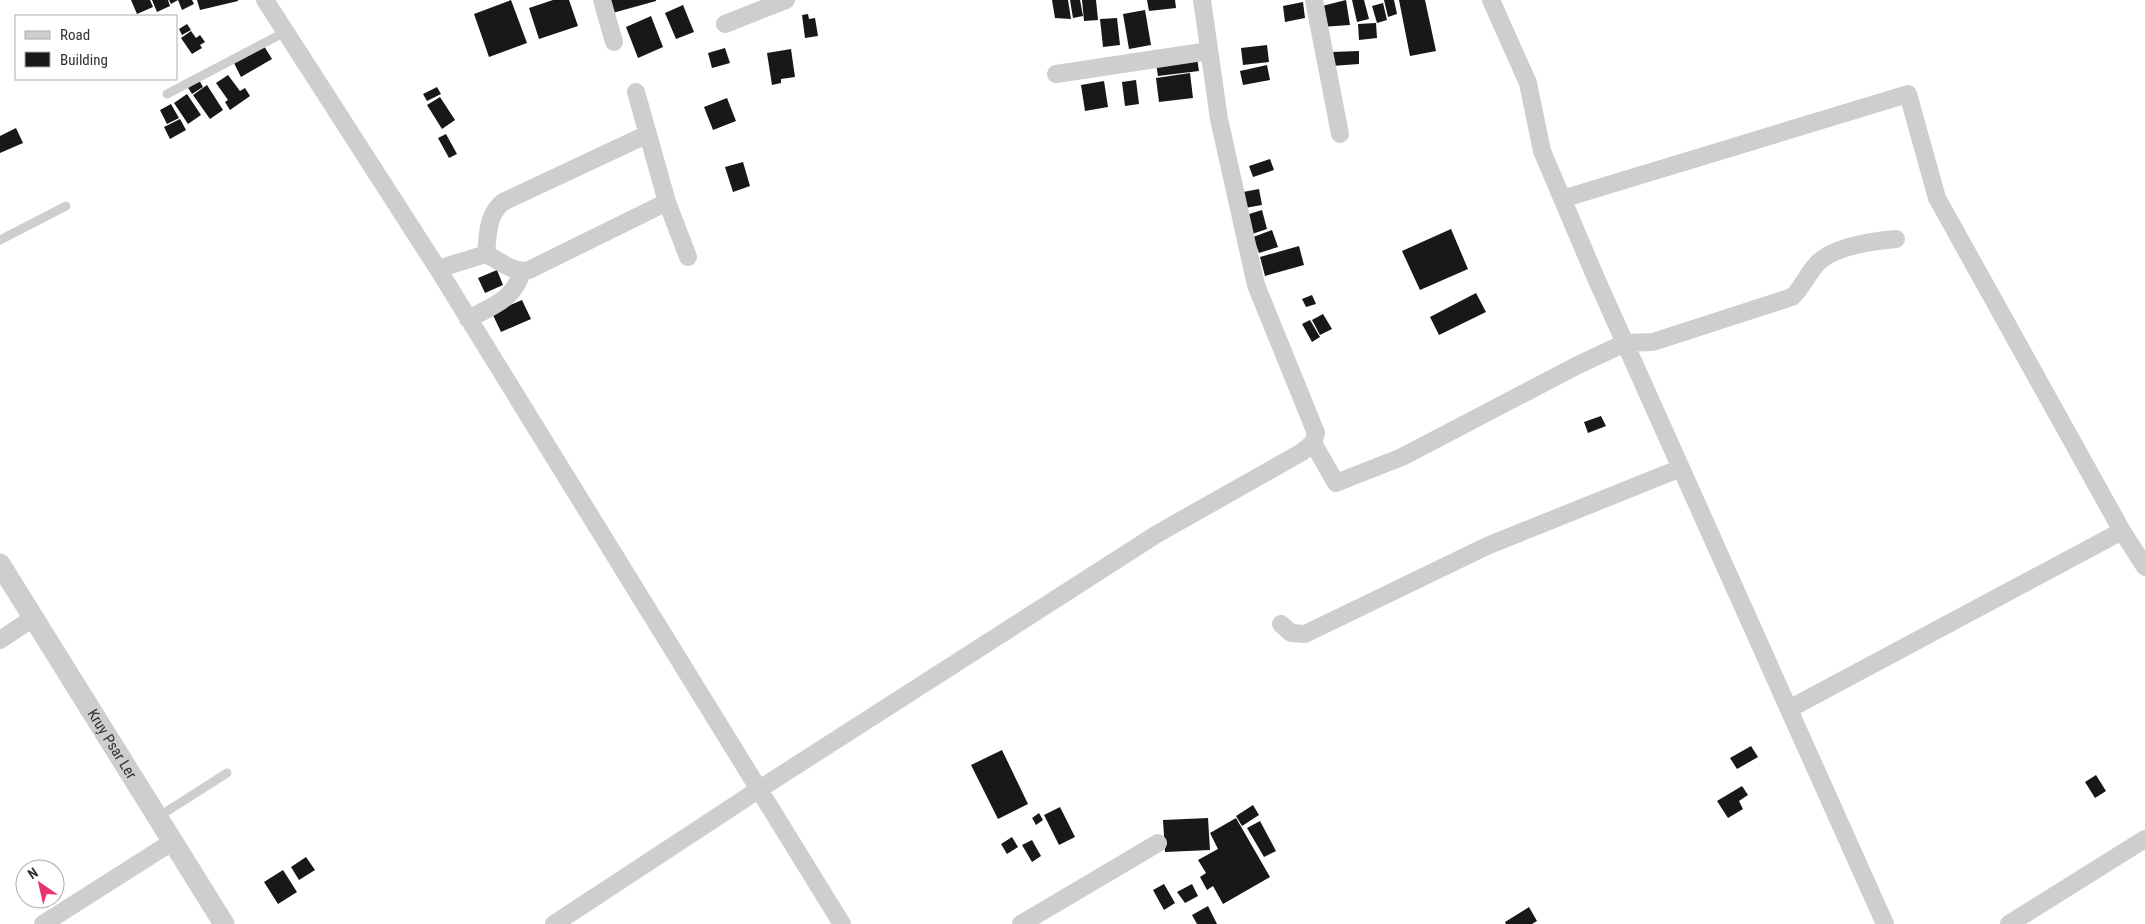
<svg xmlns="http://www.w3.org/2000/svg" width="2145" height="924" viewBox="0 0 2145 924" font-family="'Roboto Condensed',sans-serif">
<rect width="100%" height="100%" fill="#fff"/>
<path fill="#181818" d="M 131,0 L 150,0 L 153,7 L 137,14 Z
M 152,0 L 168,0 L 170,6 L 157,12 Z
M 169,0 L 192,0 L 194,4 L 182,10 L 178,0 L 171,4 Z
M 197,0 L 238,0 L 238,1 L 200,10 Z
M 511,0 L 527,43 L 489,57 L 474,14 Z
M 553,0 L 569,0 L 578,26 L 539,39 L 529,8 Z
M 605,0 L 656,0 L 656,1 L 609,14 Z
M 1052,0 L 1068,0 L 1071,19 L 1055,18 Z
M 1070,0 L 1080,0 L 1083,16 L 1073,18 Z
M 1082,0 L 1096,0 L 1098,20 L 1084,21 Z
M 1147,0 L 1175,0 L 1176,8 L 1149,11 Z
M 1346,0 L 1350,25 L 1321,27 L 1318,7 Z
M 1352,0 L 1364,0 L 1369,19 L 1357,22 Z
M 1384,0 L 1394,0 L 1397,14 L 1388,17 Z
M 1399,0 L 1425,0 L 1436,51 L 1410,56 Z
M 1303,2 L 1305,18 L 1285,22 L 1283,6 Z
M 1383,3 L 1387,20 L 1377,23 L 1372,6 Z
M 683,5 L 694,32 L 676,39 L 665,13 Z
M 1145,10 L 1151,45 L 1129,49 L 1123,14 Z
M 808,14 L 809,19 L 815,18 L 818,36 L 805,38 L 802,15 Z
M 651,16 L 663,47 L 638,58 L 626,27 Z
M 1117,18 L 1120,45 L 1103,47 L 1100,19 Z
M 1376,23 L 1377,38 L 1359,40 L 1358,24 Z
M 187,24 L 191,30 L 182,35 L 179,29 Z
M 191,31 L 196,38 L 200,35 L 205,42 L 200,45 L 202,48 L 192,54 L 181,38 Z
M 1267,45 L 1269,62 L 1243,65 L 1241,48 Z
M 264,46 L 272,59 L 241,77 L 234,63 Z
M 725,48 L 730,63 L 712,68 L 708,53 Z
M 791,49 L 795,77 L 781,79 L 781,83 L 772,85 L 767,53 Z
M 1359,51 L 1359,64 L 1331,66 L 1331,52 Z
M 1197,58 L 1199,71 L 1158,76 L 1156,63 Z
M 1267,65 L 1270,80 L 1243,85 L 1240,71 Z
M 1190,73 L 1193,98 L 1159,102 L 1156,78 Z
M 228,75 L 240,91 L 245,88 L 250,96 L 230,110 L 225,102 L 228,100 L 216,83 Z
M 199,80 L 203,87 L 192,94 L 187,86 Z
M 1136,80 L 1139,104 L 1125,106 L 1122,82 Z
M 1104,81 L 1108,107 L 1085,111 L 1081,85 Z
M 207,85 L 223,110 L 210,119 L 193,95 Z
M 437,87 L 441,94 L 427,101 L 423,94 Z
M 187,94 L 201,115 L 188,124 L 174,103 Z
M 440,97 L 455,120 L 442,129 L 427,105 Z
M 727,98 L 736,121 L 713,130 L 704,107 Z
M 171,104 L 179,118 L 167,124 L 160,110 Z
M 180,119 L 186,130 L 170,139 L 164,127 Z
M 16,128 L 23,143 L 0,153 L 0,136 Z
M 446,134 L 457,154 L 449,158 L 438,138 Z
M 1270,159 L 1274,170 L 1253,177 L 1249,166 Z
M 743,162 L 750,186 L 733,192 L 725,167 Z
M 1259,189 L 1262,205 L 1245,208 L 1243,192 Z
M 1262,210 L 1267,229 L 1252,234 L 1246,215 Z
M 1451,229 L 1468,269 L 1420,290 L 1402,251 Z
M 1272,230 L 1278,247 L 1259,253 L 1253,237 Z
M 1299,246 L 1304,265 L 1265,276 L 1260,257 Z
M 497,270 L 503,285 L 485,293 L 478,278 Z
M 1476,293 L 1486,312 L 1439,335 L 1430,317 Z
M 1312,295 L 1316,304 L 1306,307 L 1302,299 Z
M 522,300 L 531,319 L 501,332 L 492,313 Z
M 1323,314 L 1332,329 L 1320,335 L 1312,320 Z
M 1310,320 L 1320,337 L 1312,342 L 1302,324 Z
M 1601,416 L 1606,426 L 1588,433 L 1584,422 Z
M 1751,746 L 1758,757 L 1737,769 L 1730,758 Z
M 1002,750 L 1028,804 L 998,819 L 971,765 Z
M 2096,775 L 2106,791 L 2095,798 L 2085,782 Z
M 1742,786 L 1748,795 L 1739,801 L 1743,809 L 1728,818 L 1717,801 Z
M 1253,805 L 1259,815 L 1242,826 L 1236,816 Z
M 1060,807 L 1075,837 L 1059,845 L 1044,815 Z
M 1039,813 L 1043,820 L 1036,825 L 1032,818 Z
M 1208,818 L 1210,850 L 1165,852 L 1163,820 Z
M 1236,818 L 1270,877 L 1223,904 L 1213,886 L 1207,890 L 1200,877 L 1206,873 L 1198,860 L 1218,849 L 1210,833 Z
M 1260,821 L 1276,851 L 1264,857 L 1247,828 Z
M 1012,837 L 1018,847 L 1007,854 L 1001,844 Z
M 1032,840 L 1041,856 L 1032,862 L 1022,845 Z
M 306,857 L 315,870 L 299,880 L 291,867 Z
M 283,870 L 297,892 L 278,904 L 264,882 Z
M 1164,884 L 1175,903 L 1164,910 L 1153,890 Z
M 1192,884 L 1198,896 L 1185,903 L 1177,892 Z
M 1208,906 L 1217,924 L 1197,924 L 1192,915 Z
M 1529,907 L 1537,921 L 1532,924 L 1506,924 L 1505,922 Z"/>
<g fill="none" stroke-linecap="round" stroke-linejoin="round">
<path stroke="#cecece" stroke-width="9" d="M 167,94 L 285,32
M 0,240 L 66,206
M 158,817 L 227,773"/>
<path stroke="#cecece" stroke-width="18" d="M 265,0 L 438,269 L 842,924
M 602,0 L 614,42
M 1314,0 L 1340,134
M 1491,0 L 1528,83 L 1542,151 L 1595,276 L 1885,924
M 725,24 L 786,0
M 1056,74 L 1209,51
M 1562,199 L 1908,94 L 1937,198 L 2122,531 L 2145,567
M 667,202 L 688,257
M 486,254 C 488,235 487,215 503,202 L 648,134
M 438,269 L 486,254 C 499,260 514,274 529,270 L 667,202 L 636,92
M 468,319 C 493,306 513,300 522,272
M 1313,443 L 1336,483 L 1402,457 L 1578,365 L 1625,343 L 1653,342 L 1792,297 C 1799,292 1808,274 1815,266 C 1831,246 1873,241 1896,239
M 1281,624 L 1291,633 L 1305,634 L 1487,546 L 1681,468
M 0,640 L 33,618
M 1789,709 L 2122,531
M 43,924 L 172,842
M 554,924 L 758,790 L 1157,534 L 1302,452 L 1313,443 L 1316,433 L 1256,285 L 1219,119 L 1202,0
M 1021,924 L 1158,843
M 2009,924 L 2145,839"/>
<path stroke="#cecece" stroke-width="21" id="s1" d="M 0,564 L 224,924"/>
</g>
<g text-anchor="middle" stroke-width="5" stroke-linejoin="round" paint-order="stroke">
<g font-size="15" fill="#313131" stroke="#fff">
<text dy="5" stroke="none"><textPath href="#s1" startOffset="212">Kruy Psar Ler</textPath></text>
</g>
</g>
<rect x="15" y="15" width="162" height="65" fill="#ffffff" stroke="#adadad"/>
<rect x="25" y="31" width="25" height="8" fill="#cecece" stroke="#adadad"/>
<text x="60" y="40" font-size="15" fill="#313131">Road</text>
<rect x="25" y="52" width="25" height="15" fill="#181818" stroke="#adadad"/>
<text x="60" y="65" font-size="15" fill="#313131">Building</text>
<g transform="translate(40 884) rotate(326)"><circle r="24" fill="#ffffff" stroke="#adadad"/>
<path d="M0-4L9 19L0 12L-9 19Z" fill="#eb316f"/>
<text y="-8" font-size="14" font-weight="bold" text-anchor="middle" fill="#313131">N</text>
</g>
</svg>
